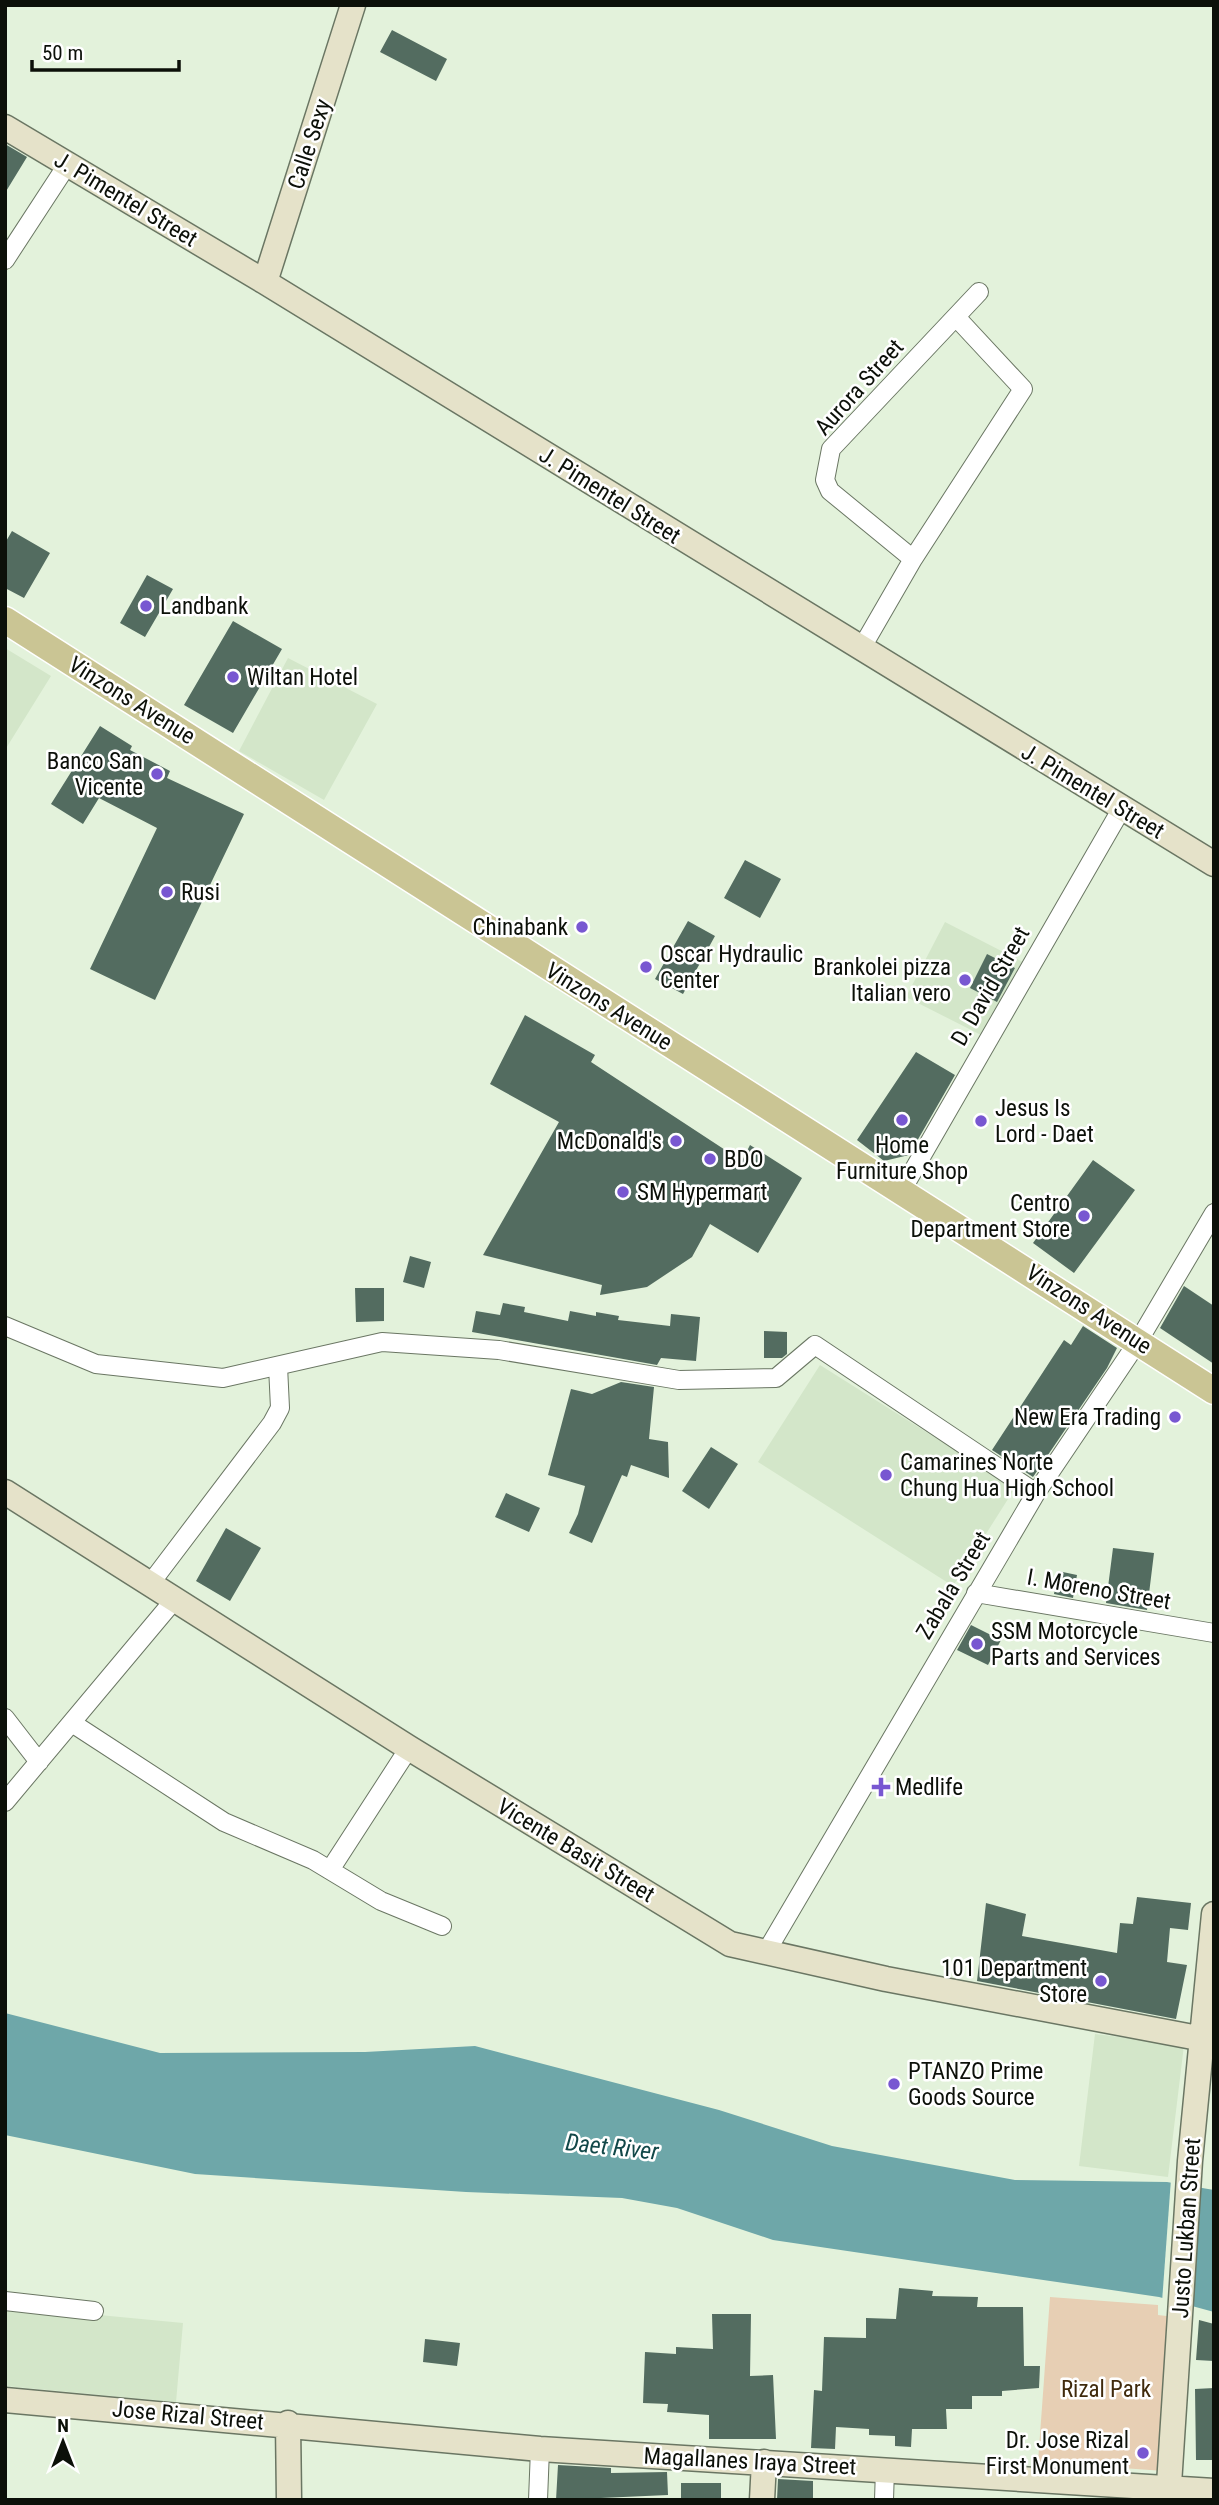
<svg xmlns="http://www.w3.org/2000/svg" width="1219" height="2505" viewBox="0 0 1219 2505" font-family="'Roboto Condensed',sans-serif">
<rect width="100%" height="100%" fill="#e3f2db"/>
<path fill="#d3e6c9" d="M 5,648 L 51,676 L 5,750 Z
M 288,658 L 377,704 L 324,800 L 239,751 Z
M 945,922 L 1023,962 L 985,1037 L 906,997 Z
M 820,1365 L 1015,1488 L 953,1586 L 758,1462 Z
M 1095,2034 L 1184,2045 L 1168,2177 L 1079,2166 Z
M 5,2306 L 183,2323 L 176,2402 L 5,2386 Z"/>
<path fill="#e7cfb4" d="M 1050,2297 L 1158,2305 L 1158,2315 L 1175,2317 L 1164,2471 L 1038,2462 Z"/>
<path fill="#6ea7a9" d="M 5,2013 L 160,2053 L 365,2052 L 475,2046 L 719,2110 L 832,2146 L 1015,2180 L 1167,2182 L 1214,2190 L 1214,2312 L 1159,2297 L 773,2240 L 677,2208 L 622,2198 L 466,2192 L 195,2174 L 5,2135 Z"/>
<path fill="#e3f2db" d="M 1171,2179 L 1196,2184 L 1187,2308 L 1162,2302 Z"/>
<path fill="#536c60" d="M 392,30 L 447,59 L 436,81 L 380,52 Z
M 5,144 L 27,157 L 5,193 Z
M 12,531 L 50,553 L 24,598 L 5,588 L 5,543 Z
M 147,575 L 173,589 L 145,637 L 120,623 Z
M 233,621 L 282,649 L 233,733 L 184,705 Z
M 100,726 L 132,746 L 130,750 L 170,771 L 167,778 L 244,814 L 155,1000 L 90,969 L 157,828 L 99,798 L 83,824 L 51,804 Z
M 745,860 L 781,879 L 760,918 L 724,898 Z
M 688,921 L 715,936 L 683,994 L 655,979 Z
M 987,954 L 1015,968 L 997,1002 L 970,988 Z
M 525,1015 L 595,1055 L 591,1062 L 742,1161 L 750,1145 L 802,1178 L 758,1253 L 710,1224 L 692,1257 L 647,1287 L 600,1295 L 602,1285 L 483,1255 L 559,1122 L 490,1084 Z
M 916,1052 L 955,1075 L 909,1155 L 884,1161 L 857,1140 Z
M 1093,1160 L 1135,1190 L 1074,1273 L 1033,1243 Z
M 410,1256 L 431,1262 L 424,1288 L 403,1282 Z
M 1184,1286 L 1214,1306 L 1214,1364 L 1160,1328 Z
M 355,1288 L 384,1288 L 384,1321 L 356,1322 Z
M 503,1303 L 525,1307 L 524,1312 L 568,1321 L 570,1311 L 596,1316 L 596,1312 L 619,1316 L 618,1320 L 670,1326 L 671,1314 L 700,1317 L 696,1361 L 661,1358 L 657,1365 L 472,1332 L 476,1311 L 500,1315 Z
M 1083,1326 L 1117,1348 L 1107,1368 L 1033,1477 L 992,1450 L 1064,1340 L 1071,1345 Z
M 764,1331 L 787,1332 L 787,1354 L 782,1358 L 764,1358 Z
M 621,1382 L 654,1387 L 649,1439 L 668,1442 L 669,1478 L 631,1465 L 627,1477 L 622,1475 L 592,1543 L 569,1533 L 578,1514 L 585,1486 L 548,1475 L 571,1389 L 592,1394 Z
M 711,1447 L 738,1464 L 709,1509 L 682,1491 Z
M 506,1493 L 540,1508 L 529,1532 L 495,1517 Z
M 226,1528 L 261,1548 L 230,1601 L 196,1581 Z
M 1113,1548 L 1154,1553 L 1147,1610 L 1106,1603 Z
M 1058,1571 L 1077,1575 L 1073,1598 L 1054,1594 Z
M 971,1625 L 1001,1640 L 988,1665 L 957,1650 Z
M 1137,1897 L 1191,1903 L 1188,1930 L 1170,1928 L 1167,1962 L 1187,1965 L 1176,2019 L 977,1981 L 986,1903 L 1026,1914 L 1022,1936 L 1117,1953 L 1120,1923 L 1133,1924 Z
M 899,2288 L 933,2291 L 932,2296 L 978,2297 L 977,2307 L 1023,2307 L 1024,2366 L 1040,2366 L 1039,2388 L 1002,2391 L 1002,2396 L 972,2396 L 972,2409 L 946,2409 L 947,2429 L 912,2429 L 911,2447 L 895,2446 L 895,2436 L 869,2435 L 869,2429 L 836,2427 L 835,2449 L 811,2448 L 814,2390 L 822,2391 L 824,2337 L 866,2338 L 866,2318 L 896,2319 Z
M 712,2314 L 751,2314 L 750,2376 L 773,2375 L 776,2439 L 709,2439 L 709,2415 L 667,2412 L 668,2404 L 643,2403 L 645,2352 L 676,2354 L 676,2347 L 713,2349 Z
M 1199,2320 L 1214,2324 L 1214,2361 L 1196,2360 Z
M 425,2339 L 460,2343 L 457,2366 L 423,2362 Z
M 1214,2388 L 1214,2460 L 1196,2460 L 1195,2389 Z
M 558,2465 L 611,2468 L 611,2473 L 667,2472 L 668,2495 L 556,2500 Z
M 778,2479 L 813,2481 L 813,2500 L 777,2500 Z
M 681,2483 L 721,2483 L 721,2500 L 681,2500 Z"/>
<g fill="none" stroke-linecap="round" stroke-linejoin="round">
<g stroke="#6a7663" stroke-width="20">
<path id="street" d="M 5,260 L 67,165
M 913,559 L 1023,389 L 956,317
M 861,649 L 913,559 L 830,491 L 825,480 L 831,449 L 979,292
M 902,1190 L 1122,808
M 5,1326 L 96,1364 L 223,1378 L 382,1342 L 499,1350 L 679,1380 L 776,1378 L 815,1345 L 1036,1493
M 150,1584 L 272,1423 L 280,1408 L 278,1366
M 976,1593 L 1214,1633
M 5,1718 L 39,1762
M 72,1723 L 224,1822 L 313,1860 L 381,1901 L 442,1926
M 5,1802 L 175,1599
M 330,1870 L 409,1748
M 765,1954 L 1036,1493 L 1139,1340 L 1214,1213
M 5,2301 L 94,2311
M 538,2500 L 540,2449
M 884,2500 L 885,2469"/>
</g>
<g stroke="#6a7663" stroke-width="27">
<path id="secondary" d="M 5,127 L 265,282 L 1214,864
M 265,282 L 353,5
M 5,1492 L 409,1748 L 730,1944 L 886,1979 L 1214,2041
M 5,2400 L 540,2449 L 1214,2491
M 288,2423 L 289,2500
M 762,2500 L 764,2462
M 1168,2500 L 1190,2161 L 1214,1914"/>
</g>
<g stroke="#fff" stroke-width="29">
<path id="primary" d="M 5,620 L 1214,1391"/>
</g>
<use href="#street" stroke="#fff" stroke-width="18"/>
<use href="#secondary" stroke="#e5e2c9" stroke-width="24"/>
<use href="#primary" stroke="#cac594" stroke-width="26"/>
</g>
<g fill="#7857d1" stroke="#fff" stroke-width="2.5">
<circle cx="146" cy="606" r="7"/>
<circle cx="233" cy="677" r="7"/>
<circle cx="157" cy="774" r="7"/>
<circle cx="167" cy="892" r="7"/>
<circle cx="582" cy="927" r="7"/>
<circle cx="646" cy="967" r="7"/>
<circle cx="965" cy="980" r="7"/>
<circle cx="902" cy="1120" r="7"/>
<circle cx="981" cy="1121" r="7"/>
<circle cx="676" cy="1141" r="7"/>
<circle cx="710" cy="1159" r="7"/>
<circle cx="623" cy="1192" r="7"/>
<circle cx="1084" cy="1216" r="7"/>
<circle cx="1175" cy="1417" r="7"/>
<circle cx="886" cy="1475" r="7"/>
<circle cx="977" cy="1644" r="7"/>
<path d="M877.5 1776.5h7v7h7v7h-7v7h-7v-7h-7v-7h7z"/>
<circle cx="1101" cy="1981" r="7"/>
<circle cx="894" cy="2084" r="7"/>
<circle cx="1143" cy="2453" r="7"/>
</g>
<g text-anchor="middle" stroke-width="5" stroke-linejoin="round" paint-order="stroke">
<g font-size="23" fill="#0c1009" stroke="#fff">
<text transform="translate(309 144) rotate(-72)" y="8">Calle Sexy</text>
<text transform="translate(126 199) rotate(31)" y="8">J. Pimentel Street</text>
<text transform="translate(859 387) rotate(-48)" y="8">Aurora Street</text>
<text transform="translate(610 495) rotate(32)" y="8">J. Pimentel Street</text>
<text transform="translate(132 700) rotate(32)" y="8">Vinzons Avenue</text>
<text transform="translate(1093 791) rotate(31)" y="8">J. Pimentel Street</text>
<text transform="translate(990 986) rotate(-60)" y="8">D. David Street</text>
<text transform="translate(609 1006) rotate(32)" y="8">Vinzons Avenue</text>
<text transform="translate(1089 1309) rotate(33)" y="8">Vinzons Avenue</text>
<text transform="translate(953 1585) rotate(-59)" y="8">Zabala Street</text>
<text transform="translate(1099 1589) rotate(10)" y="8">I. Moreno Street</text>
<text transform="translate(576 1850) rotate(31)" y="8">Vicente Basit Street</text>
<text transform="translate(1186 2228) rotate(-86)" y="8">Justo Lukban Street</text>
<text transform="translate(188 2415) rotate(5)" y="8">Jose Rizal Street</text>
<text transform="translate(750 2461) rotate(3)" y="8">Magallanes Iraya Street</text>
</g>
<g font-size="23" fill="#0c1009" stroke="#fff" text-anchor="start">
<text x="160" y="614">Landbank</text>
<text x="247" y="685">Wiltan Hotel</text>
<text x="143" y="769" text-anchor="end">Banco San<tspan x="143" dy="26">Vicente</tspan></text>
<text x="181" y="900">Rusi</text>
<text x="568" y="935" text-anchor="end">Chinabank</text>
<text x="660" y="962">Oscar Hydraulic<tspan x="660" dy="26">Center</tspan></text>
<text x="951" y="975" text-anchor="end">Brankolei pizza<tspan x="951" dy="26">Italian vero</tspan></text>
<text x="995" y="1116">Jesus Is<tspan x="995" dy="26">Lord - Daet</tspan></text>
<text x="662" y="1149" text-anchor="end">McDonald's</text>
<text x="902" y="1153" text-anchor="middle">Home<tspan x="902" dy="26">Furniture Shop</tspan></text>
<text x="724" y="1167">BDO</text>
<text x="637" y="1200">SM Hypermart</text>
<text x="1070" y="1211" text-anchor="end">Centro<tspan x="1070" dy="26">Department Store</tspan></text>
<text x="1161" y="1425" text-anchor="end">New Era Trading</text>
<text x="900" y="1470">Camarines Norte<tspan x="900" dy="26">Chung Hua High School</tspan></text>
<text x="991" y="1639">SSM Motorcycle<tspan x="991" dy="26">Parts and Services</tspan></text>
<text x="895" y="1795">Medlife</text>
<text x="1087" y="1976" text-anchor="end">101 Department<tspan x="1087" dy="26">Store</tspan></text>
<text x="908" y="2079">PTANZO Prime<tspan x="908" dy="26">Goods Source</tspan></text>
<text x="1129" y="2448" text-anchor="end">Dr. Jose Rizal<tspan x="1129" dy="26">First Monument</tspan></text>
</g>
<g font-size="23" fill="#402a0c" stroke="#fff">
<text x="1106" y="2397">Rizal Park</text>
</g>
<g font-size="24" font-style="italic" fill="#114748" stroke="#fff">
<text transform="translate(612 2147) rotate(6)" y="8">Daet River</text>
</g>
</g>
<rect width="1219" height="2505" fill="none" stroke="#0c1009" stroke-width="14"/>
<g transform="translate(63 2442)" stroke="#ffffff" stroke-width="5" paint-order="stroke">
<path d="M0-5L12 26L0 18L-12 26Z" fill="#0c1009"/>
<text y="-10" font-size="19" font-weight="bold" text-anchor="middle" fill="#0c1009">N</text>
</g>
<path d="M32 60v10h147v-10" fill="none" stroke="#0c1009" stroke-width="3.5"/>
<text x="42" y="60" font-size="21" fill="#0c1009" stroke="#ffffff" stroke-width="5" paint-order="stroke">50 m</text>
</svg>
